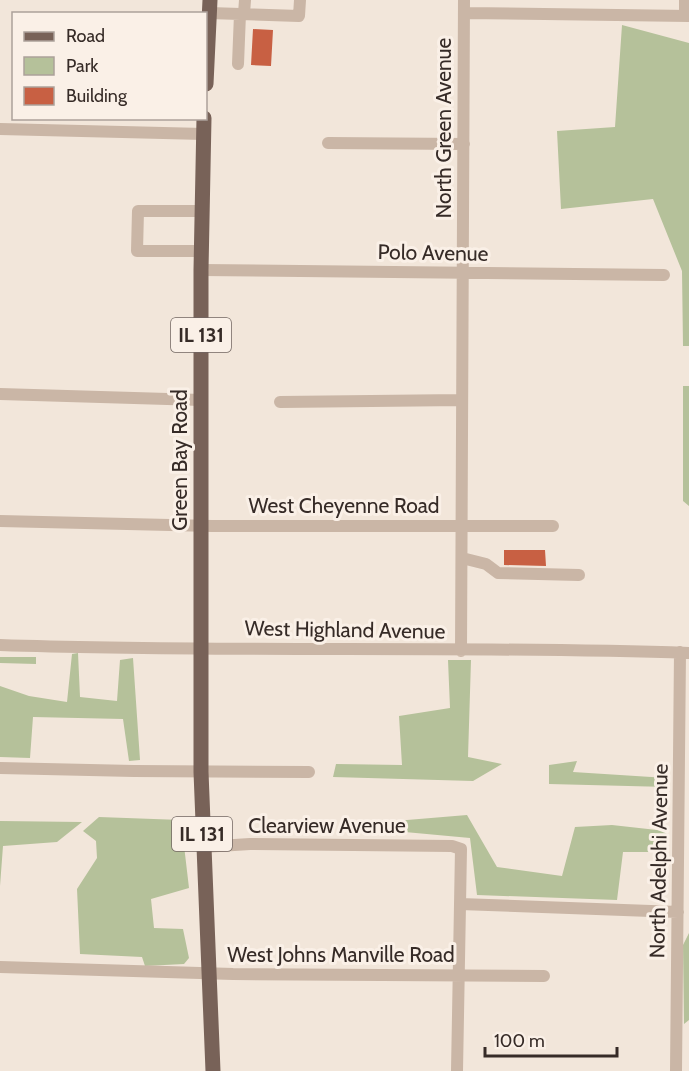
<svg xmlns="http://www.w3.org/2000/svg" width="689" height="1071" viewBox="0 0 689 1071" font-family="Cabin,sans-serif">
<rect width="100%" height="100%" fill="#f2e6da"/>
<path fill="#b5c19a" d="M 622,25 L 689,43 L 689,346 L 683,346 L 682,271 L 653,199 L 561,209 L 557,131 L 615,127 Z
M 683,386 L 689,386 L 689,506 L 683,501 Z
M 78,653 L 80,697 L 117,701 L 120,660 L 133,658 L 140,760 L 129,761 L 123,719 L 33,717 L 30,758 L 0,757 L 0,686 L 29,696 L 67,702 L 72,654 Z
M 0,657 L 36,657 L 36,664 L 0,663 Z
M 448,660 L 471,660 L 468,757 L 502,764 L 473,781 L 333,777 L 336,764 L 402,765 L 399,716 L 450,708 Z
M 577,761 L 573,772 L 667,778 L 668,787 L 549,784 L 549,765 Z
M 467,815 L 497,867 L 562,876 L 575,827 L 612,825 L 666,831 L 668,852 L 623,852 L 617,900 L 477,895 L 470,838 L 394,831 L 395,821 Z
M 99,817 L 181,820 L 189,888 L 151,899 L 154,928 L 183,929 L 189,958 L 184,964 L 145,966 L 142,957 L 80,954 L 77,889 L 97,858 L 96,841 L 83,831 Z
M 0,821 L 82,822 L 57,842 L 3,846 L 0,886 Z
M 689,933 L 689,1020 L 684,1024 L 683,945 Z"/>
<path fill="#c86043" d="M 253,29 L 273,30 L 271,66 L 251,65 Z
M 504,550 L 545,550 L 546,566 L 504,565 Z"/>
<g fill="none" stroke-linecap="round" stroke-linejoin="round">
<path stroke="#cab6a6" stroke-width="12" d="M 685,0 L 685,16
M 209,13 L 299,16 L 300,0
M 464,13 L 689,16
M 244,14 L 245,0
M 238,64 L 240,14
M 0,129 L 204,134
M 328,143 L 464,144
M 201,251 L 137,251 L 138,211 L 202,211
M 201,270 L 664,275
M 0,394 L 201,400
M 280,402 L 462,400
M 0,521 L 212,526 L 553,526
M 462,558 L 486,564 L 498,573 L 579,575
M 0,645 C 230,653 459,645 689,653
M 461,651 L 464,0
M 0,768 L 134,771 L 309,772
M 203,847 L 250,844 L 452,846 L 461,849 L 457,1071
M 460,904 L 678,912
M 0,967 L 233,974 L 544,976
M 676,1071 L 680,652"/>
<path stroke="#786258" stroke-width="15" d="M 206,84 L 210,0
M 204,118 L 201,270 L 201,772 L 213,1071"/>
</g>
<g text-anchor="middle" stroke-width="6" stroke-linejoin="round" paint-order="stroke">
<g fill="#faf0e7" stroke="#716661" stroke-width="1.5">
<rect x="171" y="318" width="60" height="34" rx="4.5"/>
<rect x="172" y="817" width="60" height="34" rx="4.5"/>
</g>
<g font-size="20" font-weight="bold" fill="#362b27">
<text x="201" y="342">IL 131</text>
<text x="202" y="841">IL 131</text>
</g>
<g font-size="21" fill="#362b27" stroke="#faf0e7">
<text transform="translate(444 128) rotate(-90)" y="7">North Green Avenue</text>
<text transform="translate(433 253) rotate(1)" y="7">Polo Avenue</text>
<text transform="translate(180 460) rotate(-90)" y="7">Green Bay Road</text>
<text x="344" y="513">West Cheyenne Road</text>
<text transform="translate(345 630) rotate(1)" y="7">West Highland Avenue</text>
<text x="327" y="833">Clearview Avenue</text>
<text transform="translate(659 861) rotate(-89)" y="7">North Adelphi Avenue</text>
<text x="341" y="962">West Johns Manville Road</text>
</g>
</g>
<rect x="12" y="12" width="195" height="108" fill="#faf0e7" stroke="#aca19a" stroke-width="1.5"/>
<rect x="24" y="32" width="30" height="9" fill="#786258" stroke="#aca19a" stroke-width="1.5"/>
<text x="66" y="42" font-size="18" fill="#362b27">Road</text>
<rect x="24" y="57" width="30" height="18" fill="#b5c19a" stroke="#aca19a" stroke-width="1.5"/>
<text x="66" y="72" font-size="18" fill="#362b27">Park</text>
<rect x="24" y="87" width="30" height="18" fill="#c86043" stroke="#aca19a" stroke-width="1.5"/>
<text x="66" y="102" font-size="18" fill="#362b27">Building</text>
<path d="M485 1047v9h132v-9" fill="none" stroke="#362b27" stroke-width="3"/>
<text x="494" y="1047" font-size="18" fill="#362b27" stroke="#faf0e7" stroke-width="4.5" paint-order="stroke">100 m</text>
</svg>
